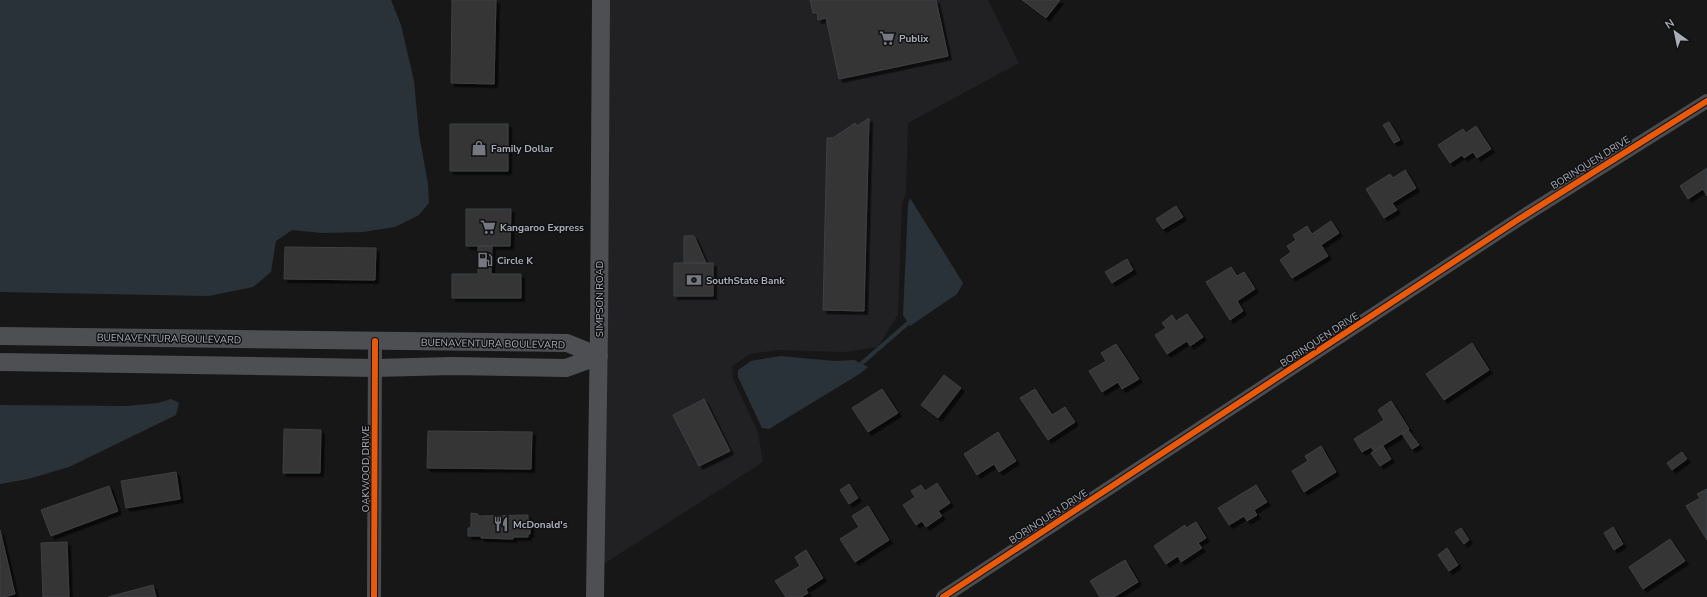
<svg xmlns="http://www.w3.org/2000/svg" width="1707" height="597" viewBox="0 0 1707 597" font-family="'Nunito Sans',sans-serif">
<defs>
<filter id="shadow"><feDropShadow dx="3.5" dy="3.5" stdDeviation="0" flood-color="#0009"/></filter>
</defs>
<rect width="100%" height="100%" fill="#171717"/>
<path fill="#212123" d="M 608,0 L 988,0 L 1019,63 L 908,123 L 906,193 L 902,203 L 898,315 L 878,347 L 845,352 L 779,350 L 750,354 L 734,365 L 732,367 L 733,379 L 758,432 L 763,462 L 602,565 L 606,361 L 608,360 L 606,356 Z"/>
<path fill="#2a3239" d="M 0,0 L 391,0 L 401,25 L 414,81 L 419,134 L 428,184 L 429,203 L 419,215 L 395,227 L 363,232 L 322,233 L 292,230 L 276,241 L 271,272 L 253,287 L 209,296 L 0,292 Z
M 910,198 L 963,283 L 957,294 L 910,326 L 903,315 L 908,204 Z
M 780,356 L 835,361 L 854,360 L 868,367 L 861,373 L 769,429 L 762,428 L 738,377 L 738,370 L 751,361 Z
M 171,399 L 179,403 L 176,415 L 69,467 L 28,479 L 0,484 L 0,405 L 127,406 L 158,403 Z"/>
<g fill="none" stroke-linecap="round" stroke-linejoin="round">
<path stroke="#2a3239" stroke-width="4" d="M 862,363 L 908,323"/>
</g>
<path fill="#353536" stroke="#3f4043" filter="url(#shadow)" d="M 452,0 L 496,0 L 494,84 L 451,83 Z
M 810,0 L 936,0 L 948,56 L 839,79 L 826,18 L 818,20 L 817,13 L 813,13 Z
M 1022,0 L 1060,0 L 1046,18 Z
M 869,118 L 864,311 L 823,310 L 827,138 L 833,138 L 855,123 L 857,126 Z
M 1389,122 L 1400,140 L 1394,143 L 1383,125 Z
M 450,124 L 508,124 L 508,171 L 450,171 Z
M 1476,126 L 1491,149 L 1477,158 L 1473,152 L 1464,158 L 1462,155 L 1450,163 L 1438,145 L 1463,129 L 1466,133 Z
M 1707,168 L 1707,196 L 1703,189 L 1688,199 L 1680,186 Z
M 1405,170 L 1416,188 L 1392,203 L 1397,210 L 1384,218 L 1366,189 L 1390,174 L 1393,178 Z
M 1176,206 L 1183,217 L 1163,229 L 1156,219 Z
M 466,209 L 511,209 L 510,246 L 466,246 Z
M 1331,221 L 1339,233 L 1321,245 L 1328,256 L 1292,278 L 1280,260 L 1291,252 L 1287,246 L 1296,240 L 1293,235 L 1307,226 L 1312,234 Z
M 684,236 L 694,236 L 706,263 L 684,263 Z
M 478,246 L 492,246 L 491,274 L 521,274 L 521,298 L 452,298 L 452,274 L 478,274 Z
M 285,247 L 376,248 L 375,280 L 284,279 Z
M 1127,259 L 1133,270 L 1112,283 L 1105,272 Z
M 674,263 L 713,263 L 713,296 L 674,296 Z
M 1231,267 L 1237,276 L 1244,272 L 1255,289 L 1237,301 L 1243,311 L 1230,320 L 1206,282 Z
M 1187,314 L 1203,337 L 1190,346 L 1187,341 L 1167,354 L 1155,335 L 1166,328 L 1162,323 L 1172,315 L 1176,321 Z
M 1472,343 L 1489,370 L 1444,400 L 1426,374 Z
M 1116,344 L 1139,379 L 1122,389 L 1118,382 L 1102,392 L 1089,371 L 1106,361 L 1101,353 Z
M 944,375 L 961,388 L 938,418 L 921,405 Z
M 882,389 L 898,413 L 868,432 L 852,408 Z
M 1035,389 L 1052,415 L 1065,407 L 1075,422 L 1048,440 L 1020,398 Z
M 704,399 L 730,451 L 699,466 L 673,415 Z
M 1391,401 L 1409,429 L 1374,451 L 1371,447 L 1362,452 L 1354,439 L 1384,420 L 1378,410 Z
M 284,429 L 321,430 L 320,473 L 283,473 Z
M 1408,430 L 1419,445 L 1412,449 L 1402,434 Z
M 428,431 L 532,432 L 531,469 L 427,468 Z
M 998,432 L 1016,461 L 999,472 L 994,464 L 977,475 L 964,454 Z
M 1321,446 L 1336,472 L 1304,492 L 1292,471 L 1308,461 L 1305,456 Z
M 1383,446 L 1391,459 L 1380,466 L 1371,453 Z
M 1682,452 L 1687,459 L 1672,470 L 1667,463 Z
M 176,472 L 180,499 L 126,508 L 121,481 Z
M 937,483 L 950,503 L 938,511 L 942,516 L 926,527 L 922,521 L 916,525 L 903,505 L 915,497 L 911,491 L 921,485 L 925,491 Z
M 849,484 L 858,498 L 849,504 L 840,490 Z
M 1256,485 L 1267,502 L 1254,510 L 1257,515 L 1247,521 L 1244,516 L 1229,525 L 1218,508 Z
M 109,486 L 118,511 L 51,536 L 41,510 Z
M 1707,489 L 1707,540 L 1686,506 L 1700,498 L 1697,494 Z
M 868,506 L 889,540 L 855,562 L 840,539 L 859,527 L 852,516 Z
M 471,513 L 478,514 L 478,516 L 528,515 L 528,520 L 530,520 L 530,534 L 528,534 L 528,537 L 513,537 L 513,539 L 481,538 L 481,536 L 468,536 L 468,528 L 471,528 Z
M 1196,522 L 1206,538 L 1198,543 L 1202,548 L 1181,562 L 1178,556 L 1166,564 L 1154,546 L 1185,525 L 1186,528 Z
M 1613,527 L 1623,544 L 1614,550 L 1604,533 Z
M 1461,528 L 1469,540 L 1464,544 L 1455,532 Z
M 0,530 L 15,594 L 4,597 L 0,597 Z
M 1670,539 L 1685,561 L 1643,589 L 1629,567 Z
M 67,542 L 69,597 L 43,597 L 41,543 Z
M 1447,548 L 1458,565 L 1449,571 L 1438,555 Z
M 806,550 L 823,578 L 806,589 L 808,593 L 801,597 L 786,597 L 775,581 L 800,566 L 795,557 Z
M 1125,560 L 1138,582 L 1114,597 L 1100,597 L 1090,581 Z
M 153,585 L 156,597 L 108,597 Z"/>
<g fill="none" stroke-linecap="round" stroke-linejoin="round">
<path stroke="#4b4c50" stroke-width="14" d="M 374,597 L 375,341
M 943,597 L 1519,219 L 1707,101"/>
<path stroke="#4d4f52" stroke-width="18" d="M 0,336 L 567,343 L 599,356
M 0,362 L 375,368 L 452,366 L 566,368 L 599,356
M 595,597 L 599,330 L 601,0"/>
<g stroke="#111113" stroke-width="8">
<path id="cycleway" d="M 374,597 L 375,341
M 943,597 L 1519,219 L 1707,101"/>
</g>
<use href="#cycleway" stroke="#e8590c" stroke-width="6"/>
</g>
<defs>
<g id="supermarket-bare" transform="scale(1.2)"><path d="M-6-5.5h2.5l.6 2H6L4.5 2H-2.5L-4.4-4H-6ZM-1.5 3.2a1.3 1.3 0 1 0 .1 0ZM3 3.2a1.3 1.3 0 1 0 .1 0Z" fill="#757880" stroke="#111113" stroke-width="2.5" paint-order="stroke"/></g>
<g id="shop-bare" transform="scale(1.2)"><path d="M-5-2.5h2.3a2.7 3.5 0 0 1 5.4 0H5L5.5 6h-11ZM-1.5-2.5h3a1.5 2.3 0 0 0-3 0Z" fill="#757880" stroke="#111113" stroke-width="2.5" paint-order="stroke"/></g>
<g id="fuel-bare" transform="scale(1.2)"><path d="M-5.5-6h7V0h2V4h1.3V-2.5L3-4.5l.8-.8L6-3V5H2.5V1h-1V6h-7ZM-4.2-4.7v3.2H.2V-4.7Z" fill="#757880" stroke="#111113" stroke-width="2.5" paint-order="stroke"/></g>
<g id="bank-bare" transform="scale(1.2)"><path d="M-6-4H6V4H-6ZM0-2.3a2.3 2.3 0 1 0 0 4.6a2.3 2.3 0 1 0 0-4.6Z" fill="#757880" stroke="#111113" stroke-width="2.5" paint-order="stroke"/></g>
<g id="restaurant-bare" transform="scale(1.2)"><path d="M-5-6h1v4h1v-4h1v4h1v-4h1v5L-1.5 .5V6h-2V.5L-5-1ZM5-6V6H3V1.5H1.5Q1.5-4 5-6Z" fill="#757880" stroke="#111113" stroke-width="2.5" paint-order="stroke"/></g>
</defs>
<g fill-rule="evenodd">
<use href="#supermarket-bare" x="887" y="38"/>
<use href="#shop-bare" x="479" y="148"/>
<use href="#supermarket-bare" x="488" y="227"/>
<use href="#fuel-bare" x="485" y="260"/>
<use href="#bank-bare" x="694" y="280"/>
<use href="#restaurant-bare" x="501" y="524"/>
</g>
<g text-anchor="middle" stroke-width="3" stroke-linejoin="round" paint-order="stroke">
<g font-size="10" font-weight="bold" fill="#a8adb8" stroke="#111113" text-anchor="start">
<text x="899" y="42">Publix</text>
<text x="491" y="152">Family Dollar</text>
<text x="500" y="231">Kangaroo Express</text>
<text x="497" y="264">Circle K</text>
<text x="706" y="284">SouthState Bank</text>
<text x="513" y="528">McDonald's</text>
</g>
<g font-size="10" fill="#a8adb8" stroke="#111113">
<text transform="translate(1590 162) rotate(-32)" y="4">BORINQUEN DRIVE</text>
<text transform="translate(599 299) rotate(-90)" y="4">SIMPSON ROAD</text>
<text transform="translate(169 338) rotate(1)" y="4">BUENAVENTURA BOULEVARD</text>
<text transform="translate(1319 339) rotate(-33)" y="4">BORINQUEN DRIVE</text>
<text transform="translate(493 343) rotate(1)" y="4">BUENAVENTURA BOULEVARD</text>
<text transform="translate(365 469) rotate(-90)" y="4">OAKWOOD DRIVE</text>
<text transform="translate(1048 516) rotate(-33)" y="4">BORINQUEN DRIVE</text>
</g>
</g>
<g transform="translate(1675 32) rotate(327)" stroke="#111113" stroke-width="3" paint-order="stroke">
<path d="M0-3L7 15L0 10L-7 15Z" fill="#a8adb8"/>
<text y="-6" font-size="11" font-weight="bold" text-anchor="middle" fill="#a8adb8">N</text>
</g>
</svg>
